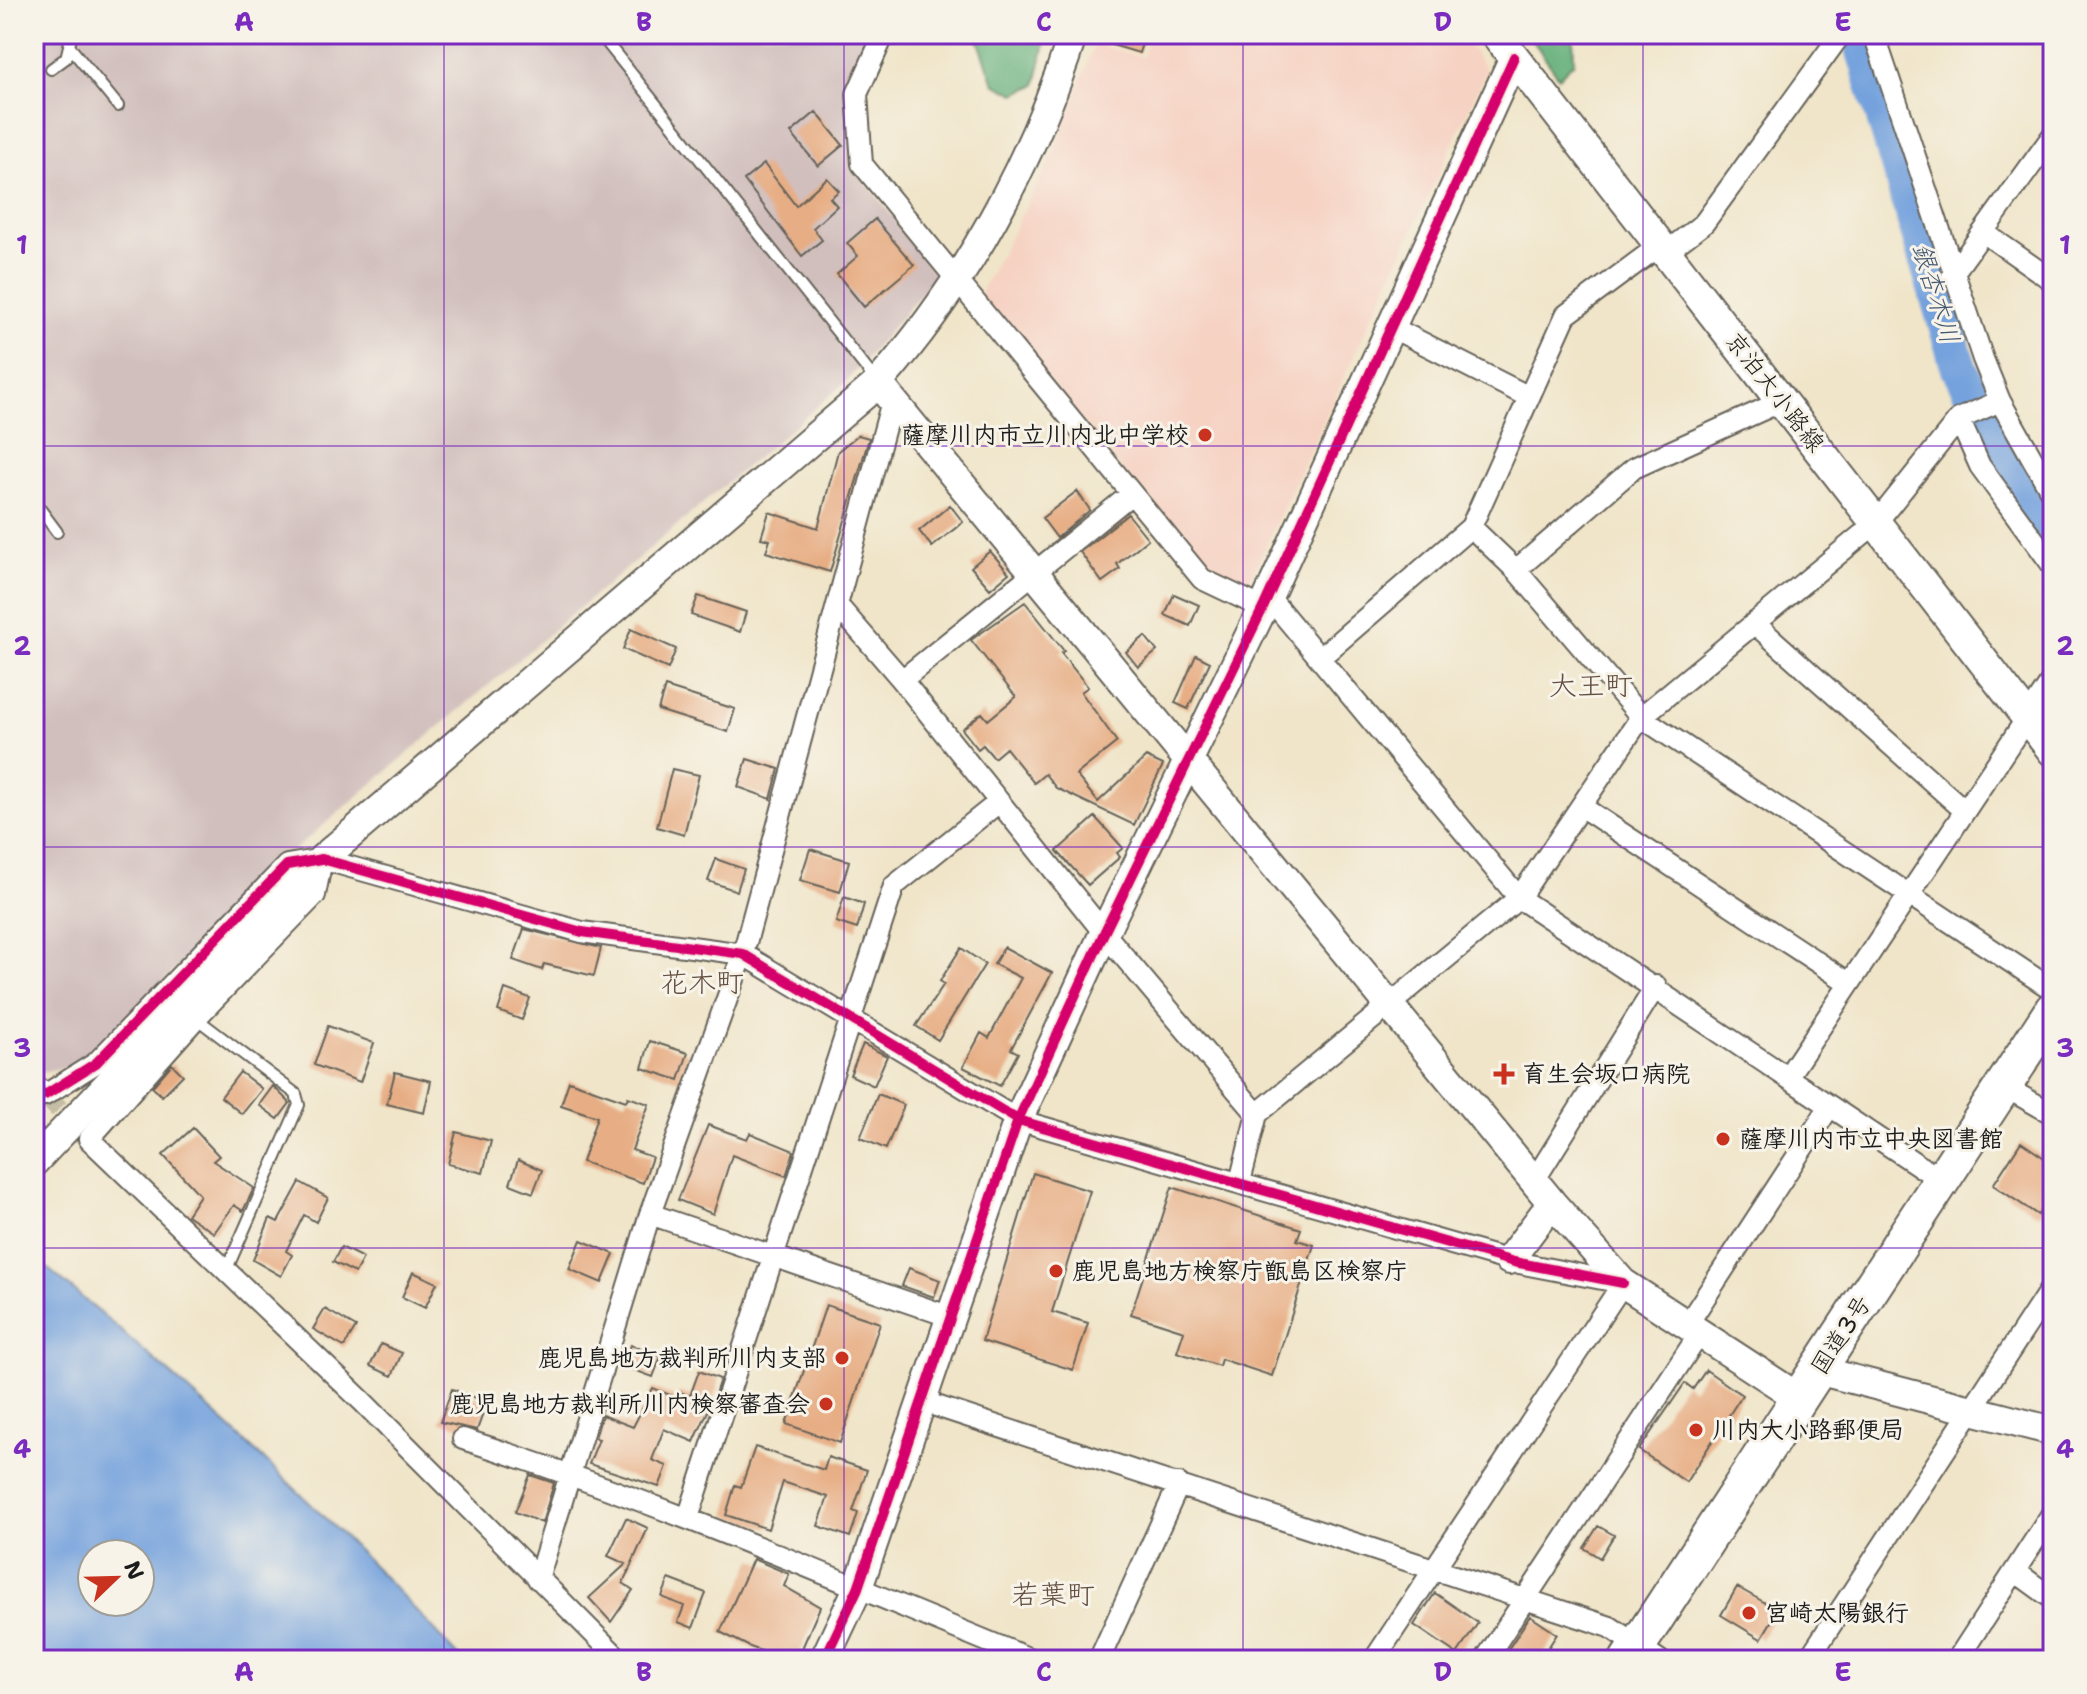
<svg xmlns="http://www.w3.org/2000/svg" width="2087" height="1694" viewBox="0 0 2087 1694" font-family="'Shantell Sans','Klee One',sans-serif">
<rect width="100%" height="100%" fill="#f7f3e8"/>
<filter id="ink" filterUnits="userSpaceOnUse"><feTurbulence type="fractalNoise" baseFrequency=".0125" numOctaves="2"/><feDisplacementMap in="SourceGraphic" scale="16" xChannelSelector="R" yChannelSelector="G"/><feConvolveMatrix kernelMatrix="1 2 1 2 8 2 1 2 1" color-interpolation-filters="sRGB"/></filter>
<filter id="wash" filterUnits="userSpaceOnUse"><feTurbulence type="fractalNoise" baseFrequency=".006" numOctaves="4" result="noise"/><feDisplacementMap in="SourceGraphic" scale="32" xChannelSelector="R" yChannelSelector="G"/><feGaussianBlur stdDeviation="1.8" result="paint"/><feColorMatrix in="noise" values="0 0 0 0 0 0 0 0 0 0 0 0 0 0 0 0 0 1.4 0 .05"/><feComposite in="paint" operator="in"/></filter>
<g filter="url(#wash)">
<rect width="100%" height="100%" fill="#f0e5c9"/>
<path fill="#f6d2c3" d="M 1149,34 L 1460,34 L 1487,70 L 1246,588 L 1209,576 L 979,295 L 1051,159 L 1095,44 L 1143,57 Z"/>
<path fill="#d1bfbd" d="M 34,34 L 875,34 L 854,165 L 936,276 L 846,382 L 274,867 L 94,1054 L 80,1064 L 42,1072 L 34,1069 Z"/>
<path fill="#60ad77" stroke="#3e644a" stroke-width="2" d="M 976,34 L 1047,34 L 1036,85 L 1015,94 L 994,83 Z
M 1528,34 L 1573,34 L 1574,62 L 1559,77 Z"/>
<path fill="#74a2dd" stroke="#485f7c" stroke-width="2" fill-rule="evenodd" d="M 34,1257 C 185,1383 330,1514 462,1660 L 34,1660 ZM 92,1554 L 140,1554 L 140,1602 L 92,1602 Z"/>
<g fill="none" stroke-linecap="round" stroke-linejoin="round">
<path stroke="#74a2dd" stroke-width="36" d="M 1859,34 L 1959,368 L 2017,484 L 2053,536"/>
</g>
<g id="blocks">
<path fill="#e7ae85" d="M 1090,34 L 1145,34 L 1139,53 L 1089,38 Z
M 816,112 L 843,145 L 818,166 L 791,133 Z
M 764,164 L 796,206 L 827,178 L 839,191 L 830,198 L 837,206 L 813,228 L 822,240 L 802,256 L 744,180 Z
M 875,219 L 914,265 L 864,307 L 837,274 L 858,256 L 847,243 Z
M 858,435 L 869,438 L 830,572 L 766,552 L 770,540 L 761,538 L 769,512 L 818,528 L 838,451 Z
M 1077,491 L 1090,510 L 1057,538 L 1042,518 Z
M 950,505 L 963,522 L 932,547 L 919,531 Z
M 1128,514 L 1148,539 L 1117,564 L 1120,569 L 1102,582 L 1080,552 Z
M 990,551 L 1009,573 L 990,589 L 971,567 Z
M 1174,594 L 1199,605 L 1190,626 L 1165,615 Z
M 698,596 L 746,612 L 740,632 L 691,615 Z
M 1025,602 L 1064,651 L 1061,653 L 1088,687 L 1081,692 L 1117,742 L 1076,775 L 1098,802 L 1146,757 L 1163,765 L 1134,825 L 1056,788 L 1045,774 L 1034,783 L 1006,748 L 994,758 L 983,745 L 978,749 L 962,729 L 982,713 L 988,720 L 1016,697 L 971,640 Z
M 631,629 L 676,649 L 668,669 L 623,649 Z
M 1145,636 L 1157,651 L 1138,667 L 1126,652 Z
M 1196,655 L 1210,662 L 1188,709 L 1175,703 Z
M 665,687 L 735,709 L 728,732 L 658,710 Z
M 747,759 L 779,769 L 771,799 L 738,787 Z
M 672,769 L 699,775 L 684,835 L 657,827 Z
M 1095,817 L 1123,848 L 1117,853 L 1120,857 L 1088,885 L 1057,851 Z
M 810,849 L 849,861 L 840,892 L 800,880 Z
M 716,859 L 744,869 L 737,891 L 708,881 Z
M 844,897 L 864,904 L 857,929 L 836,922 Z
M 524,929 L 601,948 L 594,976 L 544,964 L 542,970 L 513,960 Z
M 1004,947 L 1052,973 L 1011,1049 L 1018,1053 L 1000,1086 L 963,1067 L 981,1033 L 989,1038 L 1021,978 L 994,964 Z
M 961,948 L 985,964 L 938,1040 L 916,1026 L 944,984 L 940,981 Z
M 505,989 L 530,998 L 522,1020 L 498,1011 Z
M 328,1026 L 374,1043 L 360,1082 L 314,1065 Z
M 650,1041 L 688,1053 L 679,1080 L 642,1068 Z
M 863,1044 L 887,1056 L 874,1086 L 850,1075 Z
M 172,1064 L 183,1075 L 162,1096 L 152,1087 Z
M 240,1072 L 262,1089 L 242,1114 L 221,1097 Z
M 395,1072 L 431,1081 L 424,1113 L 387,1104 Z
M 569,1081 L 626,1101 L 628,1097 L 649,1104 L 632,1150 L 652,1157 L 643,1183 L 582,1162 L 597,1117 L 561,1105 Z
M 273,1086 L 290,1103 L 278,1119 L 259,1105 Z
M 878,1094 L 904,1105 L 886,1149 L 860,1138 Z
M 708,1125 L 747,1139 L 750,1133 L 794,1151 L 786,1176 L 732,1155 L 713,1214 L 678,1200 Z
M 193,1128 L 219,1156 L 213,1161 L 254,1188 L 243,1211 L 234,1205 L 214,1233 L 187,1215 L 200,1195 L 163,1155 Z
M 456,1132 L 491,1141 L 483,1173 L 448,1164 Z
M 2021,1142 L 2053,1164 L 2053,1192 L 2038,1215 L 1993,1185 Z
M 518,1160 L 542,1170 L 533,1193 L 510,1184 Z
M 1033,1173 L 1090,1191 L 1052,1312 L 1088,1323 L 1073,1370 L 982,1341 Z
M 300,1182 L 328,1198 L 316,1222 L 304,1215 L 286,1251 L 292,1255 L 281,1276 L 253,1260 L 270,1218 L 278,1222 Z
M 1172,1187 L 1301,1229 L 1297,1240 L 1314,1245 L 1272,1376 L 1221,1359 L 1219,1366 L 1177,1352 L 1184,1331 L 1131,1314 Z
M 581,1240 L 614,1254 L 602,1283 L 569,1269 Z
M 341,1247 L 363,1258 L 355,1273 L 333,1262 Z
M 909,1268 L 940,1280 L 934,1297 L 902,1286 Z
M 413,1272 L 437,1283 L 425,1308 L 402,1297 Z
M 826,1305 L 880,1323 L 840,1443 L 786,1424 Z
M 325,1309 L 356,1327 L 344,1347 L 313,1329 Z
M 381,1344 L 402,1353 L 392,1376 L 370,1366 Z
M 631,1345 L 661,1356 L 653,1377 L 623,1366 Z
M 1706,1370 L 1742,1395 L 1686,1482 L 1639,1450 L 1685,1383 L 1693,1389 Z
M 699,1371 L 720,1379 L 713,1400 L 694,1442 L 664,1429 L 652,1460 L 667,1466 L 659,1487 L 589,1464 L 599,1439 L 595,1438 L 602,1415 L 633,1427 L 653,1388 L 677,1398 L 680,1392 L 690,1396 Z
M 452,1389 L 487,1402 L 477,1430 L 440,1422 Z
M 755,1447 L 824,1470 L 828,1457 L 867,1470 L 853,1511 L 858,1513 L 850,1537 L 818,1526 L 828,1497 L 783,1482 L 768,1529 L 726,1515 L 735,1485 L 741,1487 Z
M 530,1475 L 554,1483 L 542,1523 L 515,1512 Z
M 626,1518 L 648,1528 L 623,1583 L 633,1590 L 611,1622 L 589,1598 L 626,1564 L 608,1556 Z
M 1598,1526 L 1614,1535 L 1600,1558 L 1584,1548 Z
M 753,1559 L 789,1574 L 784,1586 L 820,1607 L 797,1660 L 786,1660 L 750,1647 L 720,1632 Z
M 669,1579 L 706,1593 L 693,1628 L 678,1622 L 684,1606 L 662,1597 Z
M 1737,1587 L 1778,1610 L 1761,1639 L 1721,1615 Z
M 1435,1593 L 1478,1623 L 1457,1654 L 1414,1625 Z
M 1530,1616 L 1557,1634 L 1540,1660 L 1501,1660 Z"/>
</g>
</g>
<g filter="url(#ink)">
<use href="#blocks" fill-opacity="0" stroke="#666259" stroke-width="2"/>
<g fill="none" stroke-linecap="round" stroke-linejoin="round">
<path stroke="#c6bda6" stroke-width="20" stroke-dasharray="20 10" stroke-linecap="butt" d="M 45,1095 L 82,1132"/>
<g stroke="#666259" stroke-width="14">
<path id="lane" d="M 600,34 L 877,382
M 69,46 L 118,106
M 51,69 L 66,58 L 72,34
M 34,501 L 57,532
M 196,1018 L 296,1094 L 299,1105 L 226,1271"/>
</g>
<g stroke="#666259" stroke-width="24">
<path id="street" d="M 884,34 L 857,94 L 862,164 L 1202,579 L 1263,608
M 1874,34 L 1983,359 L 2000,401 L 2053,495
M 1983,232 L 2053,281
M 1665,253 L 1704,223 L 1841,34
M 1952,275 L 2053,135
M 1389,326 L 1527,396
M 1959,419 L 1980,466 L 2053,566
M 1471,527 L 1516,570 L 1641,717 L 2053,990
M 1516,570 L 1634,468 L 1782,401
M 1267,595 L 1519,898 L 1942,1181
M 839,607 L 902,680 L 1104,933 L 1257,1114
M 1754,623 L 1964,810
M 1322,656 L 1471,527 L 1566,315 L 1659,246
M 902,680 L 1130,495
M 1582,807 L 1849,983
M 322,859 L 315,895 L 196,1018 L 89,1139 L 362,1401 L 620,1660
M 1788,1076 L 2053,679
M 34,1085 L 45,1095 L 96,1063 L 287,865 L 322,859 L 582,932 L 743,954 L 1018,1120 L 1514,1262 L 1623,1283 L 1374,1660
M 2003,1086 L 2053,1114
M 1534,1181 L 1656,986
M 1240,1182 L 1257,1114 L 1519,898 L 1641,717 L 1876,523 L 1959,419 L 2000,401
M 650,1214 L 951,1317
M 1687,1325 L 1830,1106
M 924,1402 L 1610,1627 L 1659,1660
M 463,1439 C 657,1500 844,1583 1033,1660
M 688,1518 L 894,886 L 999,802
M 2016,1572 L 2053,1599
M 538,1579 L 650,1214 L 743,954 L 892,401
M 1099,1660 L 1179,1484
M 1485,1660 L 1700,1333
M 1808,1660 L 2053,1285
M 1957,1660 L 2053,1512"/>
</g>
<g stroke="#666259" stroke-width="32">
<path id="secondary" d="M 878,383 L 1552,1203 L 1623,1283 L 1799,1398
M 34,1162 L 322,859 L 878,383 C 966,284 1033,160 1073,34
M 1509,1260 L 1552,1203
M 1817,1370 L 2053,1431
M 824,1660 L 858,1588 L 1018,1120 L 1104,933 L 1263,608 L 1514,57"/>
</g>
<g stroke="#666259" stroke-width="34">
<path id="primary" d="M 1496,34 L 2053,751"/>
</g>
<g stroke="#666259" stroke-width="40">
<path id="highway" d="M 1628,1660 L 2053,1010"/>
</g>
<use href="#lane" stroke="#fff" stroke-width="10"/>
<use href="#street" stroke="#fff" stroke-width="20"/>
<use href="#secondary" stroke="#fff" stroke-width="28"/>
<use href="#primary" stroke="#fff" stroke-width="30"/>
<use href="#highway" stroke="#fff" stroke-width="36"/>
<g stroke="#f7f3e8" stroke-width="15">
<path id="cycleway" d="M 45,1095 L 96,1063 L 287,865 L 322,859 L 582,932 L 743,954 L 1018,1120 L 1514,1262 L 1623,1283
M 824,1660 L 858,1588 L 1018,1120 L 1104,933 L 1263,608 L 1514,57"/>
</g>
<use href="#cycleway" stroke="#d6006c" stroke-width="10"/>
</g>
</g>
<path fill="none" stroke="#7b2cbf" stroke-width="2" stroke-opacity="0.55" d="M 444,34 L 444,1660M 844,34 L 844,1660M 1243,34 L 1243,1660M 1643,34 L 1643,1660M 34,446 L 2053,446M 34,847 L 2053,847M 34,1248 L 2053,1248"/>
<g fill="#c8321e" stroke="#f7f3e8" stroke-width="3">
<circle cx="1205" cy="435" r="8"/>
<path d="M1500 1062h8v8h8v8h-8v8h-8v-8h-8v-8h8z"/>
<circle cx="1723" cy="1139" r="8"/>
<circle cx="1056" cy="1271" r="8"/>
<circle cx="842" cy="1358" r="8"/>
<circle cx="826" cy="1404" r="8"/>
<circle cx="1696" cy="1430" r="8"/>
<circle cx="1749" cy="1613" r="8"/>
</g>
<g text-anchor="middle" stroke-width="6" stroke-linejoin="round" paint-order="stroke">
<g font-size="24" fill="#1c1c1c" stroke="#f7f3e8">
<text transform="translate(1775 392) rotate(52)" y="8">京泊大小路線</text>
<text transform="translate(1841 1335) rotate(-57)" y="8">国道3号</text>
</g>
<g font-size="24" font-weight="bold" fill="#1c1c1c" stroke="#f7f3e8" text-anchor="start">
<text x="1189" y="443" text-anchor="end">薩摩川内市立川内北中学校</text>
<text x="1522" y="1082">育生会坂口病院</text>
<text x="1739" y="1147">薩摩川内市立中央図書館</text>
<text x="1072" y="1279">鹿児島地方検察庁甑島区検察庁</text>
<text x="826" y="1366" text-anchor="end">鹿児島地方裁判所川内支部</text>
<text x="810" y="1412" text-anchor="end">鹿児島地方裁判所川内検察審査会</text>
<text x="1712" y="1438">川内大小路郵便局</text>
<text x="1765" y="1621">宮崎太陽銀行</text>
</g>
<g font-size="26" font-style="italic" fill="#445873" stroke="#f7f3e8">
<text transform="translate(1936 293) rotate(73)" y="9">銀杏木川</text>
</g>
<g font-size="28" fill="#634f41" stroke="#f7f3e8">
<text x="1591" y="695">大王町</text>
<text x="702" y="992">花木町</text>
<text x="1053" y="1604">若葉町</text>
</g>
</g>
<rect width="2087" height="1694" fill="none" stroke="#f7f3e8" stroke-width="88"/>
<g transform="translate(116 1578) rotate(67)"><circle r="38" fill="#f7f3e8" stroke="#9f9d96" stroke-width="2"/>
<path d="M0-6L14 30L0 20L-14 30Z" fill="#c8321e"/>
<text y="-12" font-size="22" font-weight="bold" text-anchor="middle" fill="#1c1c1c">N</text>
</g>
<rect x="44" y="44" width="1999" height="1606" fill="none" stroke="#7b2cbf" stroke-width="3"/>
<g font-size="26" text-anchor="middle" font-weight="bold" fill="#7b2cbf">
<text x="244" y="31">A</text>
<text x="644" y="31">B</text>
<text x="1044" y="31">C</text>
<text x="1443" y="31">D</text>
<text x="1843" y="31">E</text>
<text x="22" y="254">1</text>
<text x="2065" y="254">1</text>
<text x="22" y="655">2</text>
<text x="2065" y="655">2</text>
<text x="22" y="1057">3</text>
<text x="2065" y="1057">3</text>
<text x="22" y="1458">4</text>
<text x="2065" y="1458">4</text>
<text x="244" y="1681">A</text>
<text x="644" y="1681">B</text>
<text x="1044" y="1681">C</text>
<text x="1443" y="1681">D</text>
<text x="1843" y="1681">E</text>
</g>
</svg>
